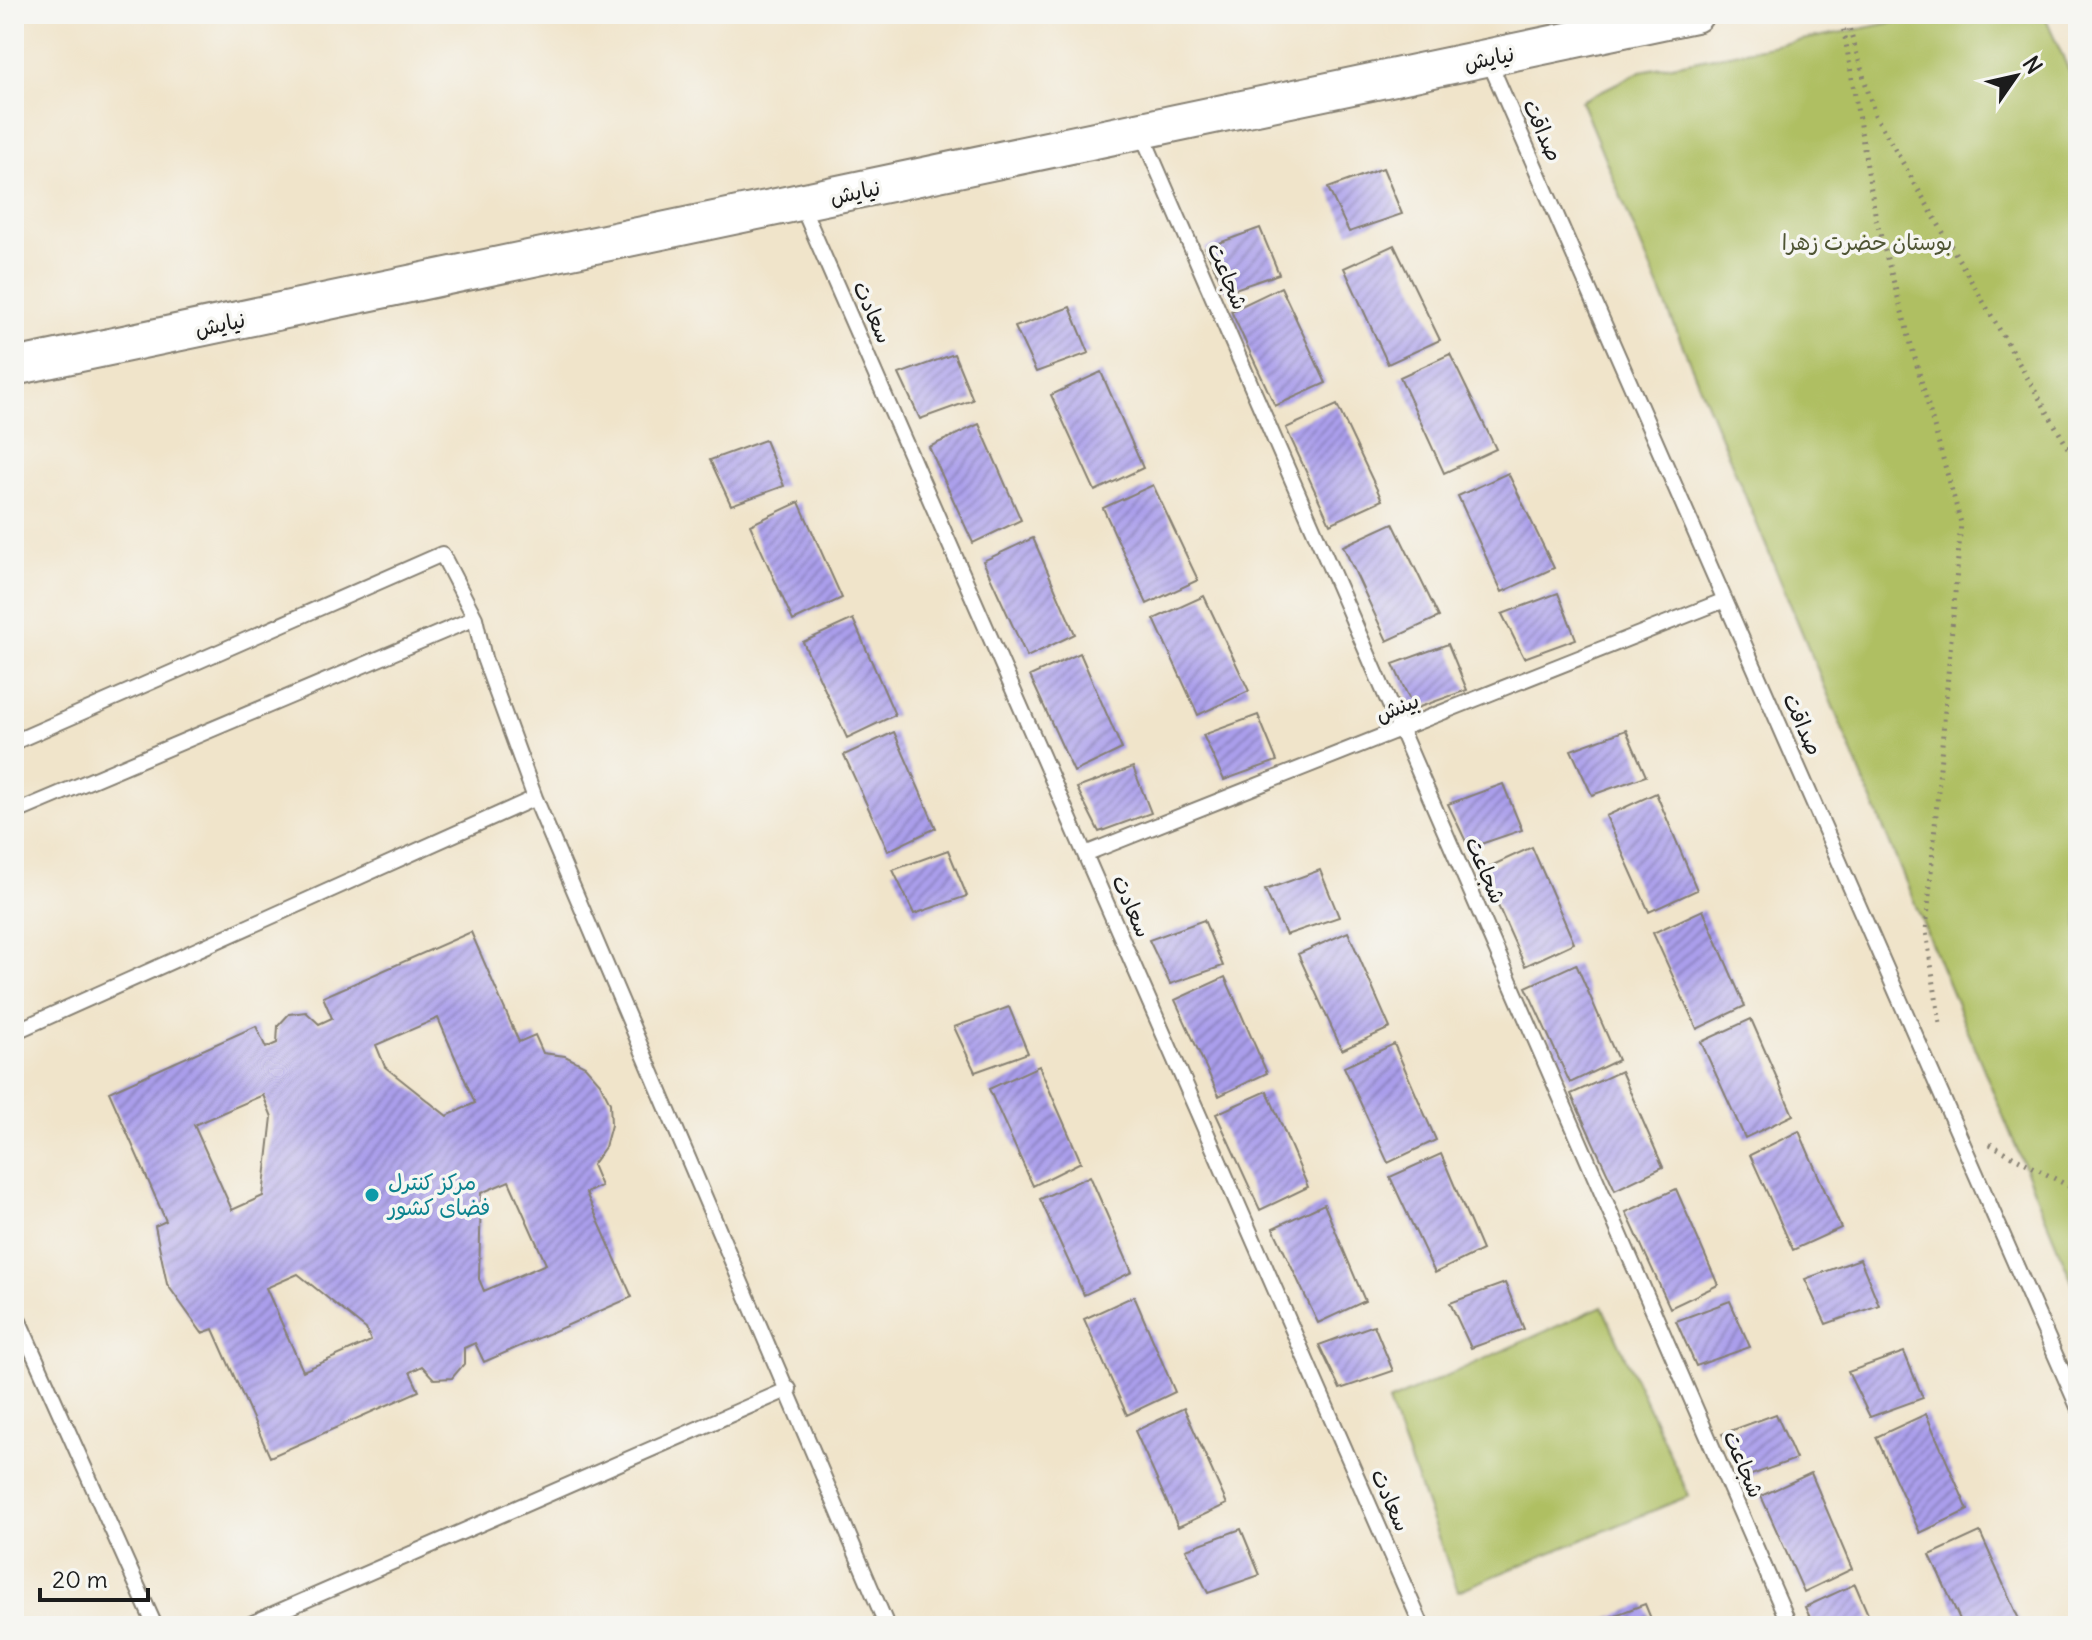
<svg xmlns="http://www.w3.org/2000/svg" width="2092" height="1640" viewBox="0 0 2092 1640" font-family="Delius,'Playpen Sans Arabic',sans-serif">
<defs>
<pattern id="building-hatch" width="6" height="6" patternUnits="userSpaceOnUse" patternTransform="scale(2)"><rect width="6" height="6" fill="#aa9eeb"/><path d="M-1 1l2-2M0 6l6-6M5 7l2-2" fill="none" stroke="#8a80be"/></pattern>
</defs>
<rect width="100%" height="100%" fill="#f6f6f2"/>
<filter id="ink" filterUnits="userSpaceOnUse"><feTurbulence type="fractalNoise" baseFrequency=".0125" numOctaves="2"/><feDisplacementMap in="SourceGraphic" scale="16" xChannelSelector="R" yChannelSelector="G"/><feConvolveMatrix kernelMatrix="1 2 1 2 8 2 1 2 1" color-interpolation-filters="sRGB"/></filter>
<filter id="wash" filterUnits="userSpaceOnUse"><feTurbulence type="fractalNoise" baseFrequency=".006" numOctaves="4" result="noise"/><feDisplacementMap in="SourceGraphic" scale="32" xChannelSelector="R" yChannelSelector="G"/><feGaussianBlur stdDeviation="1.8" result="paint"/><feColorMatrix in="noise" values="0 0 0 0 0 0 0 0 0 0 0 0 0 0 0 0 0 1.4 0 .05"/><feComposite in="paint" operator="in"/></filter>
<g filter="url(#wash)">
<rect width="100%" height="100%" fill="#f0e4ca"/>
<path fill="#afbf62" stroke="#666e3f" stroke-width="2" d="M 1937,14 L 2044,14 L 2078,91 L 2078,1296 L 1581,101 L 1641,71 Z
M 1602,1306 L 1689,1496 L 1458,1591 L 1388,1402 Z"/>
<g id="blocks">
<path fill="url(#building-hatch)" fill-rule="evenodd" d="M 1383,168 L 1402,214 L 1349,232 L 1328,188 Z
M 1260,228 L 1279,274 L 1226,292 L 1205,248 Z
M 1394,245 L 1440,340 L 1388,364 L 1344,268 Z
M 1281,287 L 1326,383 L 1275,406 L 1231,311 Z
M 1070,307 L 1089,353 L 1036,372 L 1015,327 Z
M 954,354 L 973,400 L 920,419 L 899,374 Z
M 1450,354 L 1496,449 L 1444,473 L 1400,377 Z
M 1101,372 L 1143,468 L 1095,491 L 1051,395 Z
M 1337,405 L 1382,500 L 1330,524 L 1286,428 Z
M 979,424 L 1021,520 L 973,543 L 929,447 Z
M 765,440 L 784,486 L 731,505 L 710,460 Z
M 1508,473 L 1554,568 L 1502,592 L 1458,496 Z
M 1153,485 L 1198,580 L 1147,604 L 1103,508 Z
M 799,502 L 842,598 L 793,621 L 750,525 Z
M 1393,523 L 1439,617 L 1387,641 L 1343,546 Z
M 1033,538 L 1075,634 L 1027,657 L 983,561 Z
M 1558,593 L 1576,639 L 1524,658 L 1502,614 Z
M 1204,596 L 1249,691 L 1198,715 L 1154,619 Z
M 853,619 L 895,715 L 847,738 L 803,642 Z
M 1448,644 L 1467,690 L 1414,709 L 1393,664 Z
M 1080,653 L 1122,749 L 1074,772 L 1030,676 Z
M 1258,715 L 1277,761 L 1224,780 L 1203,735 Z
M 1626,730 L 1646,776 L 1592,795 L 1571,750 Z
M 894,732 L 936,828 L 888,851 L 844,755 Z
M 1133,767 L 1151,813 L 1099,832 L 1077,788 Z
M 1503,784 L 1522,830 L 1469,848 L 1448,804 Z
M 1656,793 L 1697,890 L 1649,912 L 1606,816 Z
M 1532,847 L 1574,943 L 1525,966 L 1482,870 Z
M 948,850 L 967,896 L 914,914 L 893,870 Z
M 1320,870 L 1339,917 L 1286,935 L 1265,890 Z
M 1703,910 L 1745,1006 L 1697,1029 L 1653,933 Z
M 1204,920 L 1223,966 L 1170,984 L 1149,940 Z
M 471,932 L 519,1042 L 535,1035 L 543,1053 L 565,1056 L 585,1066 L 600,1083 L 610,1103 L 611,1125 L 605,1147 L 592,1165 L 601,1186 L 586,1193 L 632,1297 L 484,1362 L 475,1343 L 464,1348 L 464,1364 L 452,1378 L 434,1379 L 422,1366 L 410,1372 L 419,1391 L 270,1457 L 213,1329 L 202,1333 L 167,1284 L 155,1226 L 166,1221 L 109,1092 L 256,1026 L 266,1048 L 277,1043 L 278,1026 L 289,1014 L 306,1012 L 319,1024 L 332,1018 L 323,997 ZM 438,1018 L 475,1103 L 447,1116 L 385,1067 L 376,1045 ZM 263,1095 L 272,1117 L 263,1196 L 232,1210 L 194,1125 ZM 509,1181 L 546,1264 L 484,1291 L 479,1279 L 481,1193 ZM 298,1274 L 366,1329 L 371,1341 L 303,1371 L 266,1288 Z
M 1348,932 L 1390,1028 L 1342,1050 L 1298,954 Z
M 1576,964 L 1618,1060 L 1570,1083 L 1526,987 Z
M 1225,977 L 1267,1073 L 1219,1096 L 1175,1000 Z
M 1009,1007 L 1028,1053 L 975,1072 L 954,1027 Z
M 1751,1019 L 1793,1115 L 1745,1138 L 1701,1042 Z
M 1394,1044 L 1436,1140 L 1388,1163 L 1344,1067 Z
M 1039,1066 L 1081,1162 L 1033,1186 L 989,1089 Z
M 1621,1071 L 1663,1167 L 1615,1190 L 1571,1094 Z
M 1267,1091 L 1308,1187 L 1260,1210 L 1216,1114 Z
M 1799,1131 L 1841,1228 L 1793,1250 L 1750,1155 Z
M 1441,1154 L 1482,1250 L 1435,1273 L 1390,1177 Z
M 1090,1176 L 1132,1272 L 1084,1295 L 1040,1199 Z
M 1676,1189 L 1718,1285 L 1670,1308 L 1626,1212 Z
M 1324,1204 L 1365,1301 L 1318,1323 L 1273,1228 Z
M 1860,1259 L 1879,1305 L 1826,1324 L 1805,1279 Z
M 1505,1283 L 1524,1329 L 1471,1348 L 1450,1303 Z
M 1134,1296 L 1175,1392 L 1127,1415 L 1084,1319 Z
M 1730,1301 L 1750,1347 L 1696,1366 L 1676,1321 Z
M 1374,1325 L 1393,1371 L 1340,1389 L 1319,1345 Z
M 1904,1352 L 1923,1398 L 1870,1417 L 1848,1372 Z
M 1184,1408 L 1227,1504 L 1178,1527 L 1135,1431 Z
M 1776,1414 L 1796,1459 L 1743,1478 L 1722,1434 Z
M 1926,1414 L 1968,1510 L 1920,1533 L 1876,1437 Z
M 1811,1473 L 1852,1569 L 1804,1592 L 1761,1496 Z
M 1241,1529 L 1260,1575 L 1208,1593 L 1186,1549 Z
M 1980,1532 L 2022,1626 L 1963,1626 L 1930,1555 Z
M 1855,1584 L 1873,1626 L 1814,1626 L 1805,1607 Z
M 1645,1604 L 1654,1626 L 1586,1626 Z"/>
</g>
</g>
<g filter="url(#ink)">
<use href="#blocks" fill-opacity="0" stroke="#868073" stroke-width="2"/>
<g fill="none" stroke-linecap="round" stroke-linejoin="round">
<g stroke="#868073" stroke-width="18">
<path id="service" d="M 1488,59 L 2078,1407
M 1141,132 L 1790,1626
M 801,204 L 1422,1626
M 14,742 L 442,554 L 475,618 L 484,658 L 535,798 L 887,1626
M 14,813 L 475,618
M 1085,854 L 1725,600
M 14,1032 L 535,798
M 14,1310 L 155,1626
M 246,1626 L 789,1389"/>
</g>
<g stroke="#868073" stroke-width="40">
<path id="tertiary" d="M 14,367 L 1695,14"/>
</g>
<path stroke="#868073" stroke-width="5" stroke-dasharray="2 6" stroke-linecap="butt" d="M 1841,14 L 1876,219 L 1961,523 L 1926,931 L 1940,1024
M 1845,14 L 1875,115 L 2078,465
M 1990,1144 L 2078,1191"/>
<use href="#service" stroke="#fff" stroke-width="14"/>
<use href="#tertiary" stroke="#fff" stroke-width="36"/>
</g>
</g>
<circle fill="#0f9aa8" stroke="#f6f6f2" stroke-width="3" cx="372" cy="1195" r="8"/>
<g text-anchor="middle" stroke-width="7" stroke-linejoin="round" paint-order="stroke">
<g font-size="22" fill="#1c1c1c" stroke="#f6f6f2">
<text transform="translate(1489 58) rotate(-12)" y="8">نیایش</text>
<text transform="translate(1543 130) rotate(66)" y="8">صداقت</text>
<text transform="translate(855 192) rotate(-12)" y="8">نیایش</text>
<text transform="translate(1228 276) rotate(67)" y="8">شجاعت</text>
<text transform="translate(873 312) rotate(66)" y="8">سعادت</text>
<text transform="translate(220 324) rotate(-12)" y="8">نیایش</text>
<text transform="translate(1397 707) rotate(-22)" y="8">بینش</text>
<text transform="translate(1803 724) rotate(66)" y="8">صداقت</text>
<text transform="translate(1486 870) rotate(67)" y="8">شجاعت</text>
<text transform="translate(1132 906) rotate(66)" y="8">سعادت</text>
<text transform="translate(1744 1464) rotate(67)" y="8">شجاعت</text>
<text transform="translate(1391 1500) rotate(66)" y="8">سعادت</text>
</g>
<g font-size="22" fill="#4f5534" stroke="#f6f6f2">
<text x="1867" y="250">بوستان حضرت زهرا</text>
</g>
<g font-size="22" fill="#0d838f" stroke="#f6f6f2" text-anchor="start">
<text x="388" y="1190">مرکز کنترل<tspan x="388" dy="25">فضای کشور</tspan></text>
</g>
</g>
<rect width="2092" height="1640" fill="none" stroke="#f6f6f2" stroke-width="48"/>
<g transform="translate(2016 76) rotate(56)" stroke="#f6f6f2" stroke-width="6" paint-order="stroke">
<path d="M0-6L14 30L0 20L-14 30Z" fill="#1c1c1c"/>
<text y="-12" font-size="22" font-weight="bold" text-anchor="middle" fill="#1c1c1c">N</text>
</g>
<path d="M40 1588v12h108v-12" fill="none" stroke="#1c1c1c" stroke-width="4"/>
<text x="52" y="1588" font-size="24" fill="#1c1c1c" stroke="#f6f6f2" stroke-width="6" paint-order="stroke">20 m</text>
</svg>
